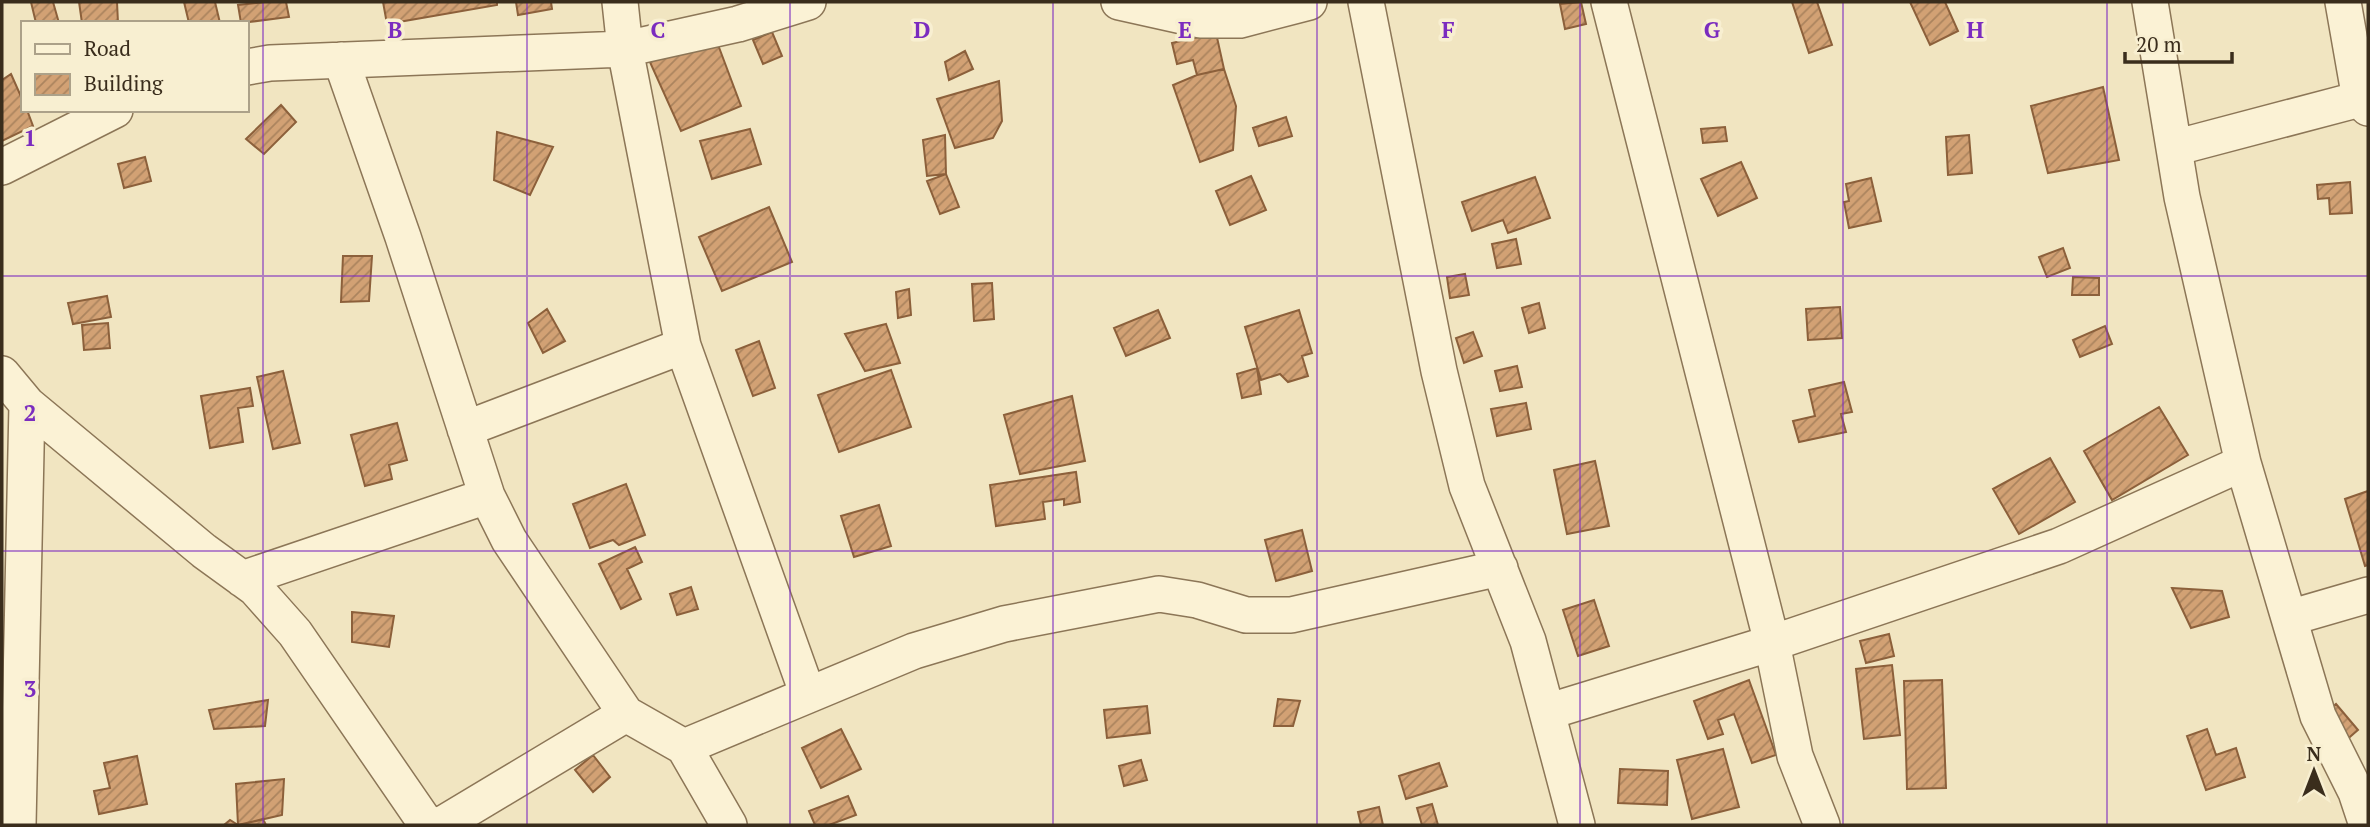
<svg xmlns="http://www.w3.org/2000/svg" width="2370" height="827" viewBox="0 0 2370 827" font-family="'PT Serif',serif">
<defs>
<pattern id="building-hatch" width="6" height="6" patternUnits="userSpaceOnUse" patternTransform="scale(1.75)"><rect width="6" height="6" fill="#d2a174"/><path d="M-1 1l2-2M0 6l6-6M5 7l2-2" fill="none" stroke="#ab845e"/></pattern>
</defs>
<rect width="100%" height="100%" fill="#f1e5c1"/>
<path fill="url(#building-hatch)" stroke="#8c603b" stroke-width="2" d="M 31,2 L 53,2 L 59,23 L 36,23 Z
M 79,2 L 117,2 L 118,23 L 82,23 Z
M 184,2 L 215,2 L 220,23 L 189,23 Z
M 265,2 L 286,2 L 289,17 L 241,23 L 238,5 Z
M 383,2 L 497,2 L 497,5 L 387,24 Z
M 516,2 L 551,2 L 552,9 L 518,15 Z
M 1581,2 L 1586,24 L 1565,29 L 1560,4 Z
M 1792,2 L 1817,2 L 1832,45 L 1809,53 Z
M 1910,2 L 1945,2 L 1958,31 L 1930,45 Z
M 772,32 L 782,56 L 763,64 L 753,40 Z
M 1216,33 L 1224,69 L 1197,75 L 1193,60 L 1177,64 L 1172,43 Z
M 717,42 L 741,106 L 681,131 L 649,60 Z
M 965,51 L 973,69 L 949,80 L 945,62 Z
M 1224,69 L 1236,106 L 1233,150 L 1200,162 L 1173,85 L 1197,75 Z
M 11,74 L 23,101 L 23,110 L 27,110 L 33,126 L 2,141 L 2,80 Z
M 999,81 L 1002,121 L 993,138 L 955,148 L 937,99 Z
M 2103,87 L 2119,160 L 2048,173 L 2031,106 Z
M 281,105 L 296,122 L 264,154 L 246,139 Z
M 1286,117 L 1292,136 L 1259,146 L 1253,128 Z
M 1725,127 L 1727,141 L 1703,143 L 1701,129 Z
M 750,129 L 761,164 L 712,179 L 700,141 Z
M 497,132 L 553,147 L 530,195 L 494,180 Z
M 945,135 L 946,174 L 927,176 L 923,140 Z
M 1969,135 L 1972,173 L 1948,175 L 1946,137 Z
M 145,157 L 151,181 L 124,188 L 118,164 Z
M 1741,162 L 1757,198 L 1718,216 L 1701,179 Z
M 946,174 L 959,207 L 940,214 L 927,181 Z
M 1251,176 L 1266,210 L 1230,225 L 1216,191 Z
M 1535,177 L 1550,218 L 1508,233 L 1503,220 L 1472,231 L 1462,202 Z
M 1871,178 L 1881,221 L 1849,228 L 1844,202 L 1849,201 L 1846,184 Z
M 2350,182 L 2352,213 L 2330,214 L 2329,198 L 2318,199 L 2317,185 Z
M 769,207 L 792,262 L 722,291 L 699,237 Z
M 1516,239 L 1521,264 L 1497,268 L 1492,244 Z
M 2063,248 L 2070,268 L 2047,277 L 2039,257 Z
M 343,256 L 372,256 L 369,301 L 341,302 Z
M 1465,274 L 1469,295 L 1450,298 L 1447,277 Z
M 2073,277 L 2099,278 L 2099,295 L 2072,295 Z
M 992,283 L 994,319 L 974,321 L 972,284 Z
M 909,289 L 911,315 L 898,318 L 896,292 Z
M 107,296 L 111,317 L 73,324 L 68,303 Z
M 1539,303 L 1545,328 L 1529,333 L 1522,308 Z
M 1840,307 L 1842,338 L 1808,340 L 1806,309 Z
M 547,309 L 565,341 L 543,353 L 528,323 Z
M 1158,310 L 1170,338 L 1126,356 L 1114,328 Z
M 1299,310 L 1312,353 L 1302,356 L 1308,376 L 1288,382 L 1280,374 L 1261,380 L 1245,327 Z
M 108,323 L 110,348 L 84,350 L 82,325 Z
M 886,324 L 900,363 L 865,371 L 845,334 Z
M 2105,326 L 2112,344 L 2080,357 L 2073,340 Z
M 1473,332 L 1482,356 L 1464,363 L 1456,338 Z
M 759,341 L 775,388 L 753,396 L 736,350 Z
M 1517,366 L 1522,387 L 1500,391 L 1495,371 Z
M 1257,368 L 1261,394 L 1242,398 L 1237,374 Z
M 891,370 L 911,427 L 839,452 L 818,395 Z
M 283,371 L 300,443 L 273,449 L 257,377 Z
M 1844,382 L 1852,412 L 1841,414 L 1846,432 L 1799,442 L 1793,421 L 1815,416 L 1809,390 Z
M 250,388 L 253,406 L 238,408 L 243,442 L 210,448 L 201,396 Z
M 1072,396 L 1085,461 L 1020,474 L 1004,415 Z
M 1526,403 L 1531,429 L 1497,436 L 1491,409 Z
M 2159,407 L 2188,455 L 2112,500 L 2084,451 Z
M 397,423 L 407,460 L 389,465 L 392,479 L 365,486 L 351,435 Z
M 2050,458 L 2075,502 L 2019,534 L 1993,489 Z
M 1595,461 L 1609,526 L 1567,534 L 1554,470 Z
M 1076,472 L 1080,502 L 1064,505 L 1064,499 L 1043,502 L 1045,519 L 996,526 L 990,485 Z
M 626,484 L 645,535 L 619,545 L 613,540 L 590,548 L 573,504 Z
M 2368,491 L 2368,565 L 2365,566 L 2345,499 Z
M 879,505 L 891,546 L 854,557 L 841,516 Z
M 1302,530 L 1312,571 L 1276,581 L 1265,540 Z
M 635,547 L 642,562 L 627,569 L 641,599 L 621,609 L 599,564 Z
M 691,587 L 698,609 L 677,615 L 670,594 Z
M 2172,588 L 2222,591 L 2229,617 L 2191,628 Z
M 1594,600 L 1609,646 L 1578,656 L 1563,610 Z
M 352,612 L 394,616 L 389,647 L 352,642 Z
M 1889,634 L 1894,656 L 1866,663 L 1860,641 Z
M 1892,665 L 1900,735 L 1864,739 L 1856,669 Z
M 1749,680 L 1776,755 L 1752,763 L 1734,714 L 1718,720 L 1723,734 L 1708,739 L 1694,701 Z
M 1942,680 L 1946,788 L 1907,789 L 1904,681 Z
M 1278,699 L 1300,701 L 1293,726 L 1274,726 Z
M 268,700 L 265,726 L 214,729 L 209,710 Z
M 2336,704 L 2358,730 L 2344,742 L 2322,716 Z
M 1147,706 L 1150,733 L 1107,738 L 1104,710 Z
M 841,729 L 861,769 L 821,788 L 802,748 Z
M 2207,729 L 2216,755 L 2236,748 L 2245,777 L 2206,790 L 2187,736 Z
M 1723,749 L 1739,807 L 1692,819 L 1677,760 Z
M 593,755 L 610,777 L 593,792 L 575,770 Z
M 137,756 L 147,804 L 99,814 L 94,791 L 110,788 L 104,763 Z
M 1141,760 L 1147,780 L 1124,786 L 1119,766 Z
M 1439,763 L 1447,786 L 1406,799 L 1399,776 Z
M 1620,769 L 1668,771 L 1667,805 L 1618,803 Z
M 284,779 L 282,815 L 238,825 L 236,784 Z
M 848,796 L 856,815 L 829,825 L 815,825 L 809,811 Z
M 1432,804 L 1438,825 L 1422,825 L 1417,808 Z
M 1379,807 L 1383,825 L 1361,825 L 1358,812 Z
M 263,819 L 266,825 L 224,825 L 230,820 L 238,825 Z"/>
<g fill="none" stroke-linecap="round" stroke-linejoin="round">
<g stroke="#8c7657" stroke-width="38">
<path id="minor" d="M 620,2 L 625,49 L 683,346 L 808,695
M 1119,2 L 1200,20 L 1240,20 L 1309,2
M 1366,2 L 1439,371 L 1467,486 L 1528,641 L 1577,825
M 1609,2 L 1772,643 L 1795,756 L 1822,825
M 2150,2 L 2182,197 L 2243,463 L 2318,716 L 2356,792 L 2367,825
M 2343,2 L 2360,99 L 2368,108
M 341,60 L 403,237 L 487,496 L 509,540 L 626,714
M 247,67 L 270,63 L 625,49 L 738,24 L 808,2
M 2174,148 L 2360,99
M 2,167 L 115,110
M 2,374 L 27,404 L 204,551 L 255,588 L 295,633 L 427,825
M 465,429 L 683,346
M 242,579 L 487,496
M 2289,618 L 2368,595
M 1547,712 L 1772,643 L 2059,546 L 2243,463
M 684,747 L 729,825
M 18,825 L 27,404
M 441,825 L 626,714 L 684,747 L 914,651 L 1004,624 L 1159,594 L 1197,600 L 1246,615 L 1291,615 L 1500,568"/>
</g>
<use href="#minor" stroke="#fbf2d5" stroke-width="35"/>
</g>
<path fill="none" stroke="#7b2cbf" stroke-width="2" stroke-opacity="0.55" d="M 263,2 L 263,825M 527,2 L 527,825M 790,2 L 790,825M 1053,2 L 1053,825M 1317,2 L 1317,825M 1580,2 L 1580,825M 1843,2 L 1843,825M 2107,2 L 2107,825M 2,276 L 2368,276M 2,551 L 2368,551"/>
<g font-size="23" text-anchor="middle" font-weight="bold" fill="#7b2cbf" stroke="#f8efd1" stroke-width="7" stroke-linejoin="round" paint-order="stroke">
<text x="395" y="38">B</text>
<text x="658" y="38">C</text>
<text x="922" y="38">D</text>
<text x="1185" y="38">E</text>
<text x="1448" y="38">F</text>
<text x="1712" y="38">G</text>
<text x="1975" y="38">H</text>
<text x="30" y="146">1</text>
<text x="30" y="421">2</text>
<text x="30" y="697">3</text>
</g>
<rect width="2370" height="827" fill="none" stroke="#3a2d1c" stroke-width="7"/>
<rect x="21" y="21" width="228" height="91" fill="#f8efd1" stroke="#aca189" stroke-width="2"/>
<rect x="35" y="44" width="35" height="10" fill="#fbf2d5" stroke="#aca189" stroke-width="2"/>
<text x="84" y="56" font-size="21" fill="#3a2d1c">Road</text>
<rect x="35" y="74" width="35" height="21" fill="url(#building-hatch)" stroke="#aca189" stroke-width="2"/>
<text x="84" y="91" font-size="21" fill="#3a2d1c">Building</text>
<g transform="translate(2314 771)" stroke="#f8efd1" stroke-width="5" paint-order="stroke">
<path d="M0-5L12 26L0 18L-12 26Z" fill="#3a2d1c"/>
<text y="-10" font-size="19" font-weight="bold" text-anchor="middle" fill="#3a2d1c">N</text>
</g>
<path d="M2125 52v10h107v-10" fill="none" stroke="#3a2d1c" stroke-width="3.5"/>
<text x="2136" y="52" font-size="21" fill="#3a2d1c" stroke="#f8efd1" stroke-width="5" paint-order="stroke">20 m</text>
</svg>
